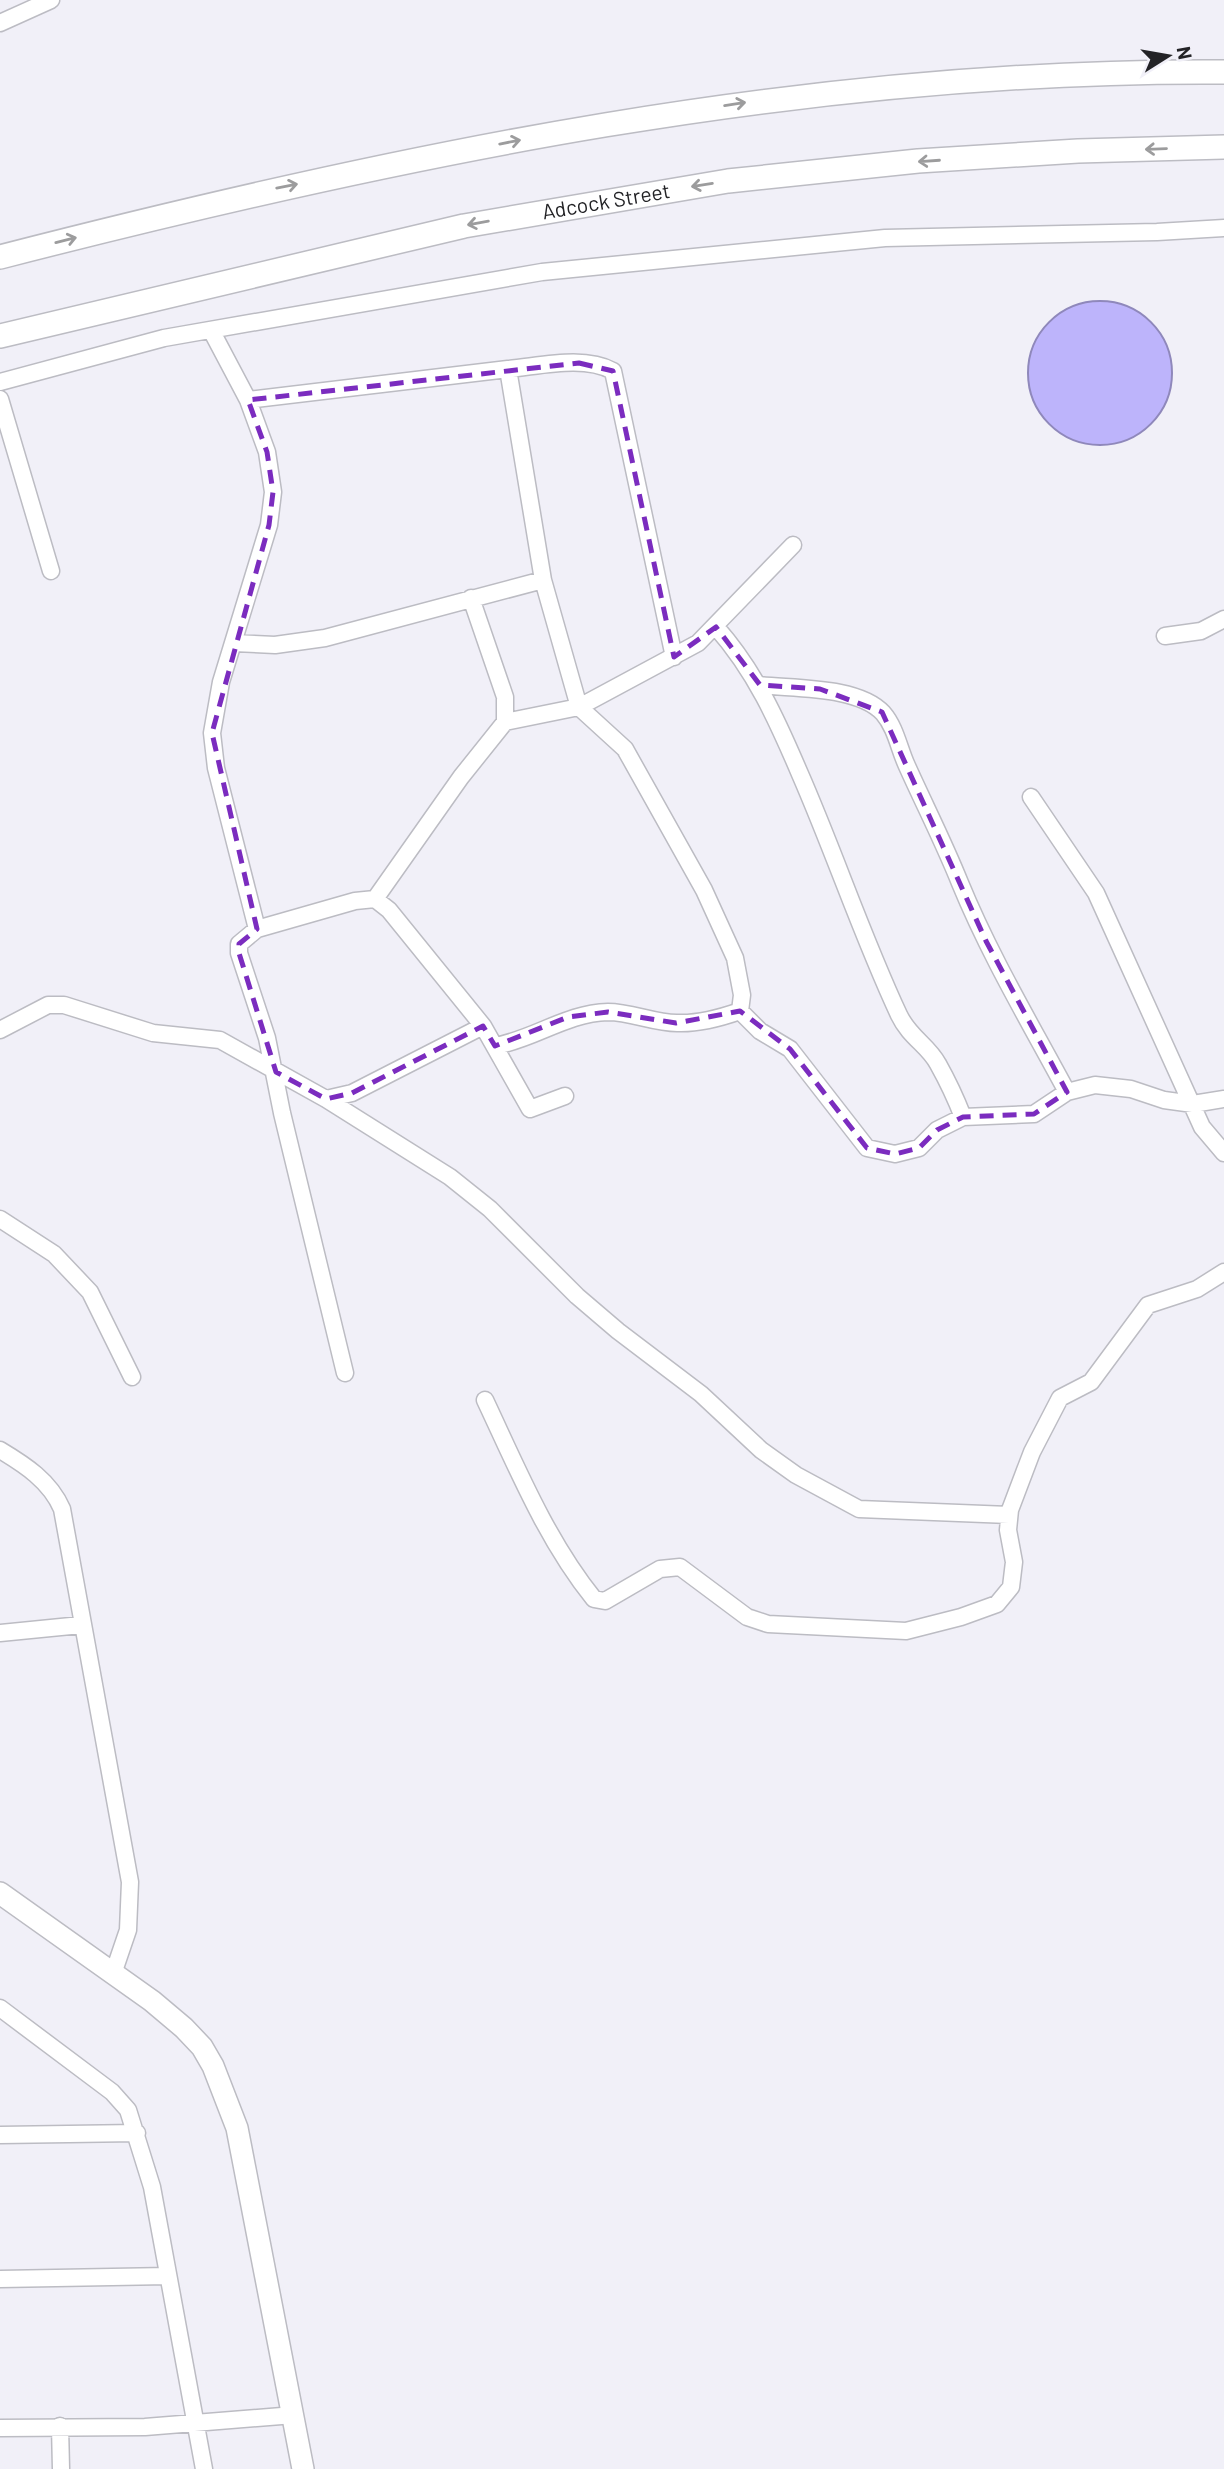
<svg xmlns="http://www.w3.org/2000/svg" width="1224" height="2469" viewBox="0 0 1224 2469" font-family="Barlow,sans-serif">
<rect width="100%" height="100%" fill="#f1f0f8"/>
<path fill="#bdb4fb" stroke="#8f88bb" stroke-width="2" d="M1028 373a72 72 0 1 1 144 0a72 72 0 1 1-144 0Z"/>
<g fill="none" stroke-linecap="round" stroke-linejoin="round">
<g stroke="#bcbcc3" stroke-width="19">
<path id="minor" d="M 0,23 L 51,0
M 211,330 L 248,400 L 267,452 L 273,492 L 269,525 L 221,682 L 212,733 L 216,768 L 257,929 L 355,901 L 375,899 L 389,910 L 483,1026 L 530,1109 L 565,1096
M 508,369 C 541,366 584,355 613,371 L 674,657
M 0,382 L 164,338 L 542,272 L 885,238 L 1157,232 L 1224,228
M 0,399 L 51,571
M 248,400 L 508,369 L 543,580 L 579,707 L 625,749 L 704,890 L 735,958 L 742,995 L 740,1011 C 720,1018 698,1024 677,1023 C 654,1023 631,1012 608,1012 C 566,1013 535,1039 495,1046
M 716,627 C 755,671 777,720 800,774 C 835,854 862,936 899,1015 C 910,1038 928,1045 938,1064 C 947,1080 956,1099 963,1117
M 1165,636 L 1201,631 L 1224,619
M 234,643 L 275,645 L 325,638 L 543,580
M 760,685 C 794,689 858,686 883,713 C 896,728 899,749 907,766 C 925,806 944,843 960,883 C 990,956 1030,1023 1067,1092
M 505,722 L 579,707 L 698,643 L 793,545
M 1031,797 L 1096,893 L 1202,1127 L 1224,1153
M 375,899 L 461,777 L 505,722 L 505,697 L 471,598
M 257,929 L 239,944 L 239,953 L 267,1038 L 282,1113 L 345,1373
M 740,1011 L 760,1031 L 790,1049 L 867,1148 L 895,1154 L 919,1148 L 937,1130 L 963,1117 L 1034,1114 L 1067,1092 L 1095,1085 L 1131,1089 L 1164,1100 L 1193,1104 L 1224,1099
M 0,1030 L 48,1005 L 64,1005 L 153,1033 L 220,1040 L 326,1099 L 352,1093 L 483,1026
M 326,1099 L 450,1177 L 490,1209 L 577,1296 L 618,1331 L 701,1394 L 761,1450 L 796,1475 L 859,1509 L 1009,1515
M 0,1219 L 54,1254 L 90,1292 L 132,1377
M 485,1400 C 517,1468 547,1541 594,1599 L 605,1601 L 660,1569 L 680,1567 L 747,1617 L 768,1624 L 906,1631 L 961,1617 L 997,1604 L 1011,1587 L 1014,1562 L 1008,1530 L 1010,1510 L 1032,1452 L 1060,1398 L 1091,1382 L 1148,1305 L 1197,1289 L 1224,1272
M 0,1450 C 25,1465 50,1481 62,1509 L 130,1882 L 128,1930 L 113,1974
M 0,1633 L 81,1625
M 0,2008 L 112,2092 L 128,2110 L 152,2187 L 204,2469
M 0,2135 L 137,2133
M 0,2279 L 168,2276
M 60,2426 L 61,2469
M 0,2428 L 145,2427 L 294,2415"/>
</g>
<g stroke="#bcbcc3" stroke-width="24">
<path id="tertiary" d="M 0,1893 L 152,2001 L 184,2028 L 202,2047 L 213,2066 L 237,2128 L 303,2469"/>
</g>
<g stroke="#bcbcc3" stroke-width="26">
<g id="secondary">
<path d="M 0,257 C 400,154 809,69 1224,72"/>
<path id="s1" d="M 0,336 L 464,226 L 728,181 L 918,161 L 1078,151 L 1224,147"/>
</g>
</g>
<use href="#minor" stroke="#fff" stroke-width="16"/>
<use href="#tertiary" stroke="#fff" stroke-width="21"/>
<use href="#secondary" stroke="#fff" stroke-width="23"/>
</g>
<defs><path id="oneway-shaft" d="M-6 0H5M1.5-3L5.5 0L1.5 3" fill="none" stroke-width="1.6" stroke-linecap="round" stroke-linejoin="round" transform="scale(1.75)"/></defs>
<g stroke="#9c9c9d">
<use href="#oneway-shaft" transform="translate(735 104) rotate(-9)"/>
<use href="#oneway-shaft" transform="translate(510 142) rotate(-11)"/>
<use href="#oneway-shaft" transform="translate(1156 149) rotate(178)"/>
<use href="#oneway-shaft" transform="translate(929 161) rotate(176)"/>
<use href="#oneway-shaft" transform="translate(702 185) rotate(171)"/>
<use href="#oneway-shaft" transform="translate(287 186) rotate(-11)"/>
<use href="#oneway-shaft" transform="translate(478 223) rotate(170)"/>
<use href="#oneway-shaft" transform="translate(66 240) rotate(-14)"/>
</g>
<path fill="none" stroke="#7b2cbf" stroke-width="5" stroke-dasharray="14 9" stroke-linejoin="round" d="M 579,363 L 613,371 L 674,657 L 716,627 L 760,685 L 820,689 L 882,712 L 986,941 L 1067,1092 L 1034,1114 L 963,1117 L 937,1130 L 919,1148 L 895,1154 L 867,1148 L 790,1049 L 740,1011 L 676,1023 L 608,1012 L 568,1017 L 495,1046 L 483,1026 L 352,1093 L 326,1099 L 276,1072 L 239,953 L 239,944 L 257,929 L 212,733 L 269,525 L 273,492 L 267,452 L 248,400 Z"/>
<g text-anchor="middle" stroke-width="7" stroke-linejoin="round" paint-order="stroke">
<g font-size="21" fill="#232326" stroke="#f1f0f8">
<text dy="7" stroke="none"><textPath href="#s1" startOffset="621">Adcock Street</textPath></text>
</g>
</g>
<g transform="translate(1168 56) rotate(79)" stroke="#f1f0f8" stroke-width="5" paint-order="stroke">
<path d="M0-5L12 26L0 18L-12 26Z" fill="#232326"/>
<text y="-10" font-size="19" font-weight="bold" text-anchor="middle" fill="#232326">N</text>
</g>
</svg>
